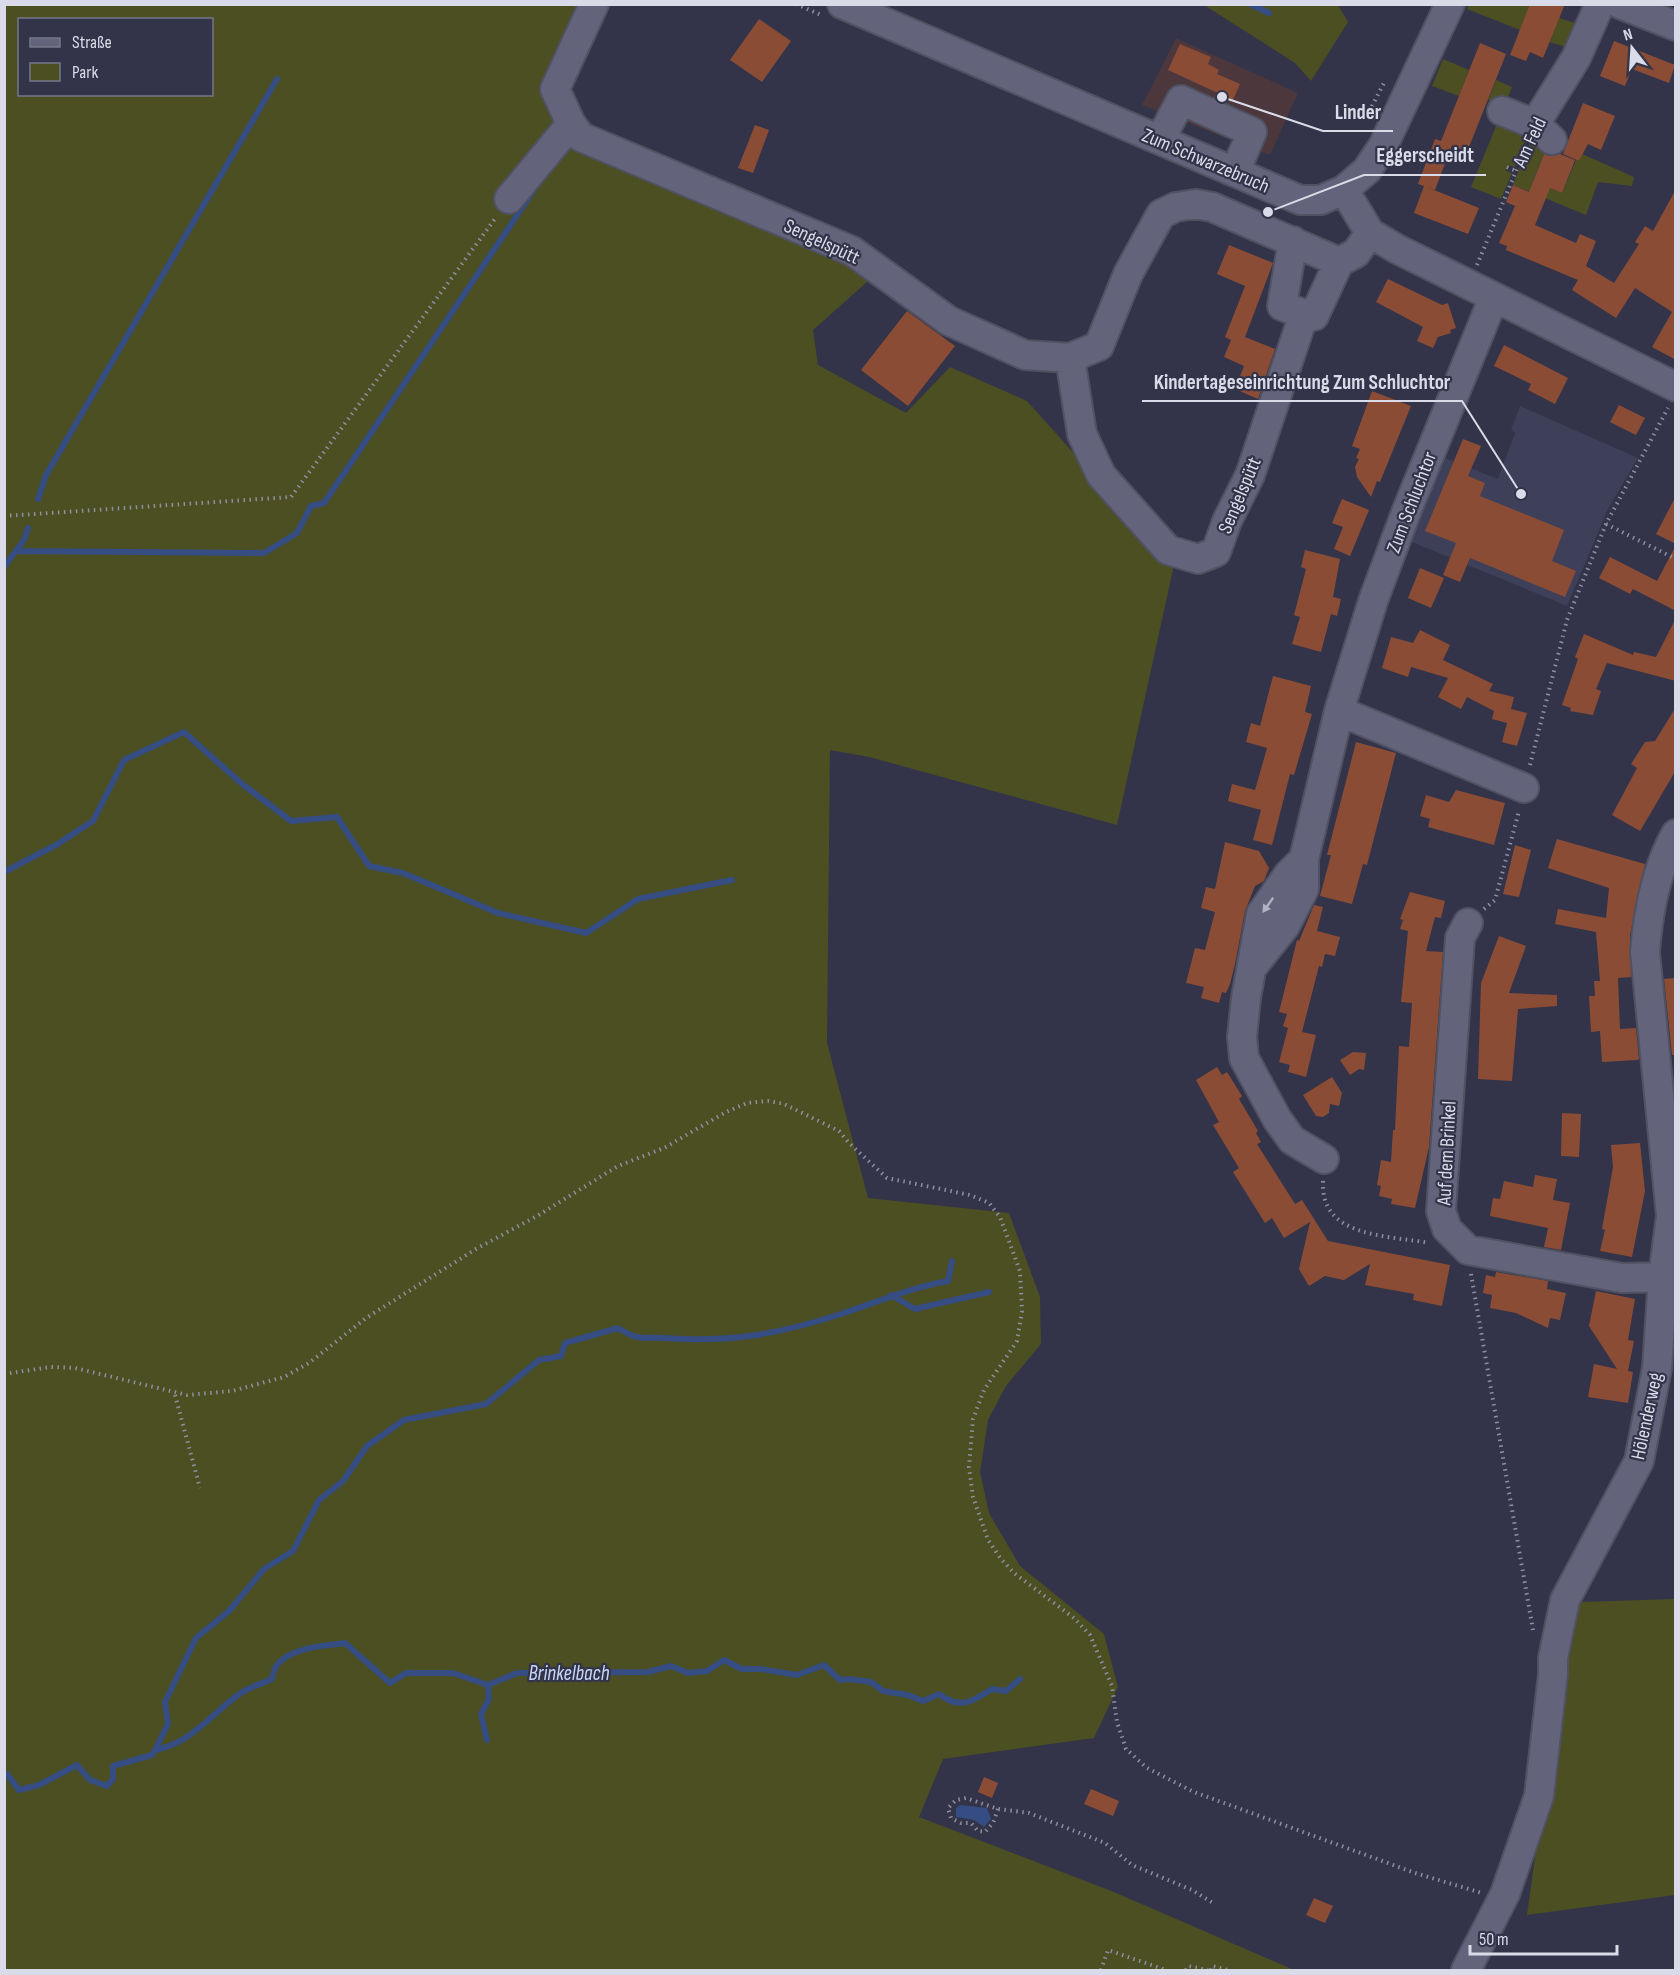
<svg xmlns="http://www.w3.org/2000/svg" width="1680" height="1975" viewBox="0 0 1680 1975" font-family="'Sofia Sans Condensed',sans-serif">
<rect width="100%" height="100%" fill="#333449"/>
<path fill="#4c373d" d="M 1176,38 L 1298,93 L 1270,155 L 1142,105 Z"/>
<path fill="#3e3f59" d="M 1520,406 L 1638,458 L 1608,509 L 1567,606 L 1407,540 L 1440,456 L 1498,479 L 1515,433 L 1511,430 Z"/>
<path fill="#4b4f22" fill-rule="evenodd" d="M 1469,4 L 1527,4 L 1530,6 L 1520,30 L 1467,9 Z
M 5,5 L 588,5 L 549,91 L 564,138 L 876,274 L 813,330 L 818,365 L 906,413 L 950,367 L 1027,401 L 1174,565 L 1117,825 L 869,757 L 830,750 L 827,1043 L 868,1198 L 1009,1213 L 1040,1297 L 1041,1344 L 1006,1386 L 988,1420 L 980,1472 L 989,1513 L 1020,1566 L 1104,1634 L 1118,1687 L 1094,1738 L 943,1759 L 919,1817 L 1114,1892 L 1294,1970 L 5,1970 ZM 20,20 L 212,20 L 212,94 L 20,94 Z
M 1204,5 L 1338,5 L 1348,22 L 1311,81 L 1295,63 Z
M 1559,18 L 1575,23 L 1566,47 L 1549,42 Z
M 1443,59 L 1469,70 L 1459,96 L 1432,86 Z
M 1496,80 L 1512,87 L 1506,102 L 1488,100 Z
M 1499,119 L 1529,131 L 1515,167 L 1508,165 L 1506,171 L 1512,173 L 1501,199 L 1471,187 Z
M 1534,133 L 1550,139 L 1533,181 L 1562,193 L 1576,160 L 1579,161 L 1582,154 L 1634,177 L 1632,186 L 1598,182 L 1586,215 L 1513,185 Z
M 1675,1599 L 1675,1895 L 1527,1915 L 1569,1613 L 1580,1602 Z"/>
<path fill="#354d82" d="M 961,1805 L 987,1808 L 991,1819 L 984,1827 L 974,1820 L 956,1817 L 956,1808 Z"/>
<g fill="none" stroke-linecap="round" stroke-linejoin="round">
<path stroke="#354d82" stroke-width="6" d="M 1250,4 L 1269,13
M 38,499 L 46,475 L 277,79
M 16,551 L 264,553 L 297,533 L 311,506 L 324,503 L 534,190
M 4,567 L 24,540 L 28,528
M 4,872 L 56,845 L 93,821 L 124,760 L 184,732 L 241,783 L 291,821 L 337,817 L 369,866 L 403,873 L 498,913 L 586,933 L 638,899 L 732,880
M 891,1295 L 915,1309 L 989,1292
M 487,1740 L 481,1714 L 489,1699 L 488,1685
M 155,1750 L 168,1724 L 165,1702 L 196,1638 L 229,1611 L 264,1569 L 293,1551 L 319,1500 L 343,1481 L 367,1446 L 404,1420 L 486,1404 L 539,1360 L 561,1356 L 565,1343 L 618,1328 C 643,1343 640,1336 665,1338 C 728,1343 778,1334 838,1315 C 875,1303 909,1288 948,1281 L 952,1261
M 4,1776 L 7,1774 L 19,1790 L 39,1785 L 77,1765 L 90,1780 L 107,1786 L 113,1779 L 113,1766 L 152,1755 L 155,1750 C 193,1742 209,1716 238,1695 C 247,1688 261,1684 272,1679 C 273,1675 274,1668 277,1665 C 291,1647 324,1646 345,1643 L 390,1683 L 406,1673 L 453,1673 L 488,1685 L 517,1673 L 648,1672 L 671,1666 L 688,1673 L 707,1671 L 724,1660 L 742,1669 L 761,1669 L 797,1675 L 824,1665 L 840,1680 L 849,1679 L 871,1682 L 883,1691 L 908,1695 L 923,1701 L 939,1694 C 960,1710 972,1702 992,1689 L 1006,1691 L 1020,1679"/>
</g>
<path fill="#8b4c35" d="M 1530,4 L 1565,4 L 1543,58 L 1530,52 L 1526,61 L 1510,55 Z
M 759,19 L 791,41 L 762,82 L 730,60 Z
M 1614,41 L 1675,65 L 1669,83 L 1632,69 L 1625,86 L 1600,76 Z
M 1480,43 L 1506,54 L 1467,152 L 1452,145 L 1435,190 L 1418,184 L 1435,139 L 1441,141 Z
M 1180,44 L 1211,57 L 1208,64 L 1219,70 L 1217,74 L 1240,84 L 1233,100 L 1168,70 Z
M 1583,103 L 1615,116 L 1601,150 L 1588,144 L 1579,161 L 1563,154 Z
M 755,125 L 769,130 L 753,173 L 738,168 Z
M 1544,154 L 1549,156 L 1560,154 L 1575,160 L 1562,193 L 1550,188 L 1535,225 L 1576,243 L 1580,234 L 1596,241 L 1586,266 L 1614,283 L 1639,244 L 1635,242 L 1645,226 L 1653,231 L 1676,189 L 1676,360 L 1652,347 L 1672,312 L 1635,288 L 1616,318 L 1572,290 L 1578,280 L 1506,250 L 1507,246 L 1499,243 L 1515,206 L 1506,202 L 1513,185 L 1529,192 Z
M 1424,186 L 1479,208 L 1468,234 L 1414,213 Z
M 1229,245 L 1273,263 L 1245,337 L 1275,349 L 1258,399 L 1235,389 L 1244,366 L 1224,357 L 1231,340 L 1225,337 L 1245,286 L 1217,274 Z
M 1388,279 L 1442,305 L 1448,303 L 1456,328 L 1450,330 L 1451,333 L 1438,337 L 1433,348 L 1417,341 L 1423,327 L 1376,302 Z
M 907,311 L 955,346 L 908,406 L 861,370 Z
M 1504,345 L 1568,378 L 1555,404 L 1528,390 L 1531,384 L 1494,366 Z
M 1372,391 L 1411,406 L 1380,482 L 1377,481 L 1371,497 L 1357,477 L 1355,467 L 1359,459 L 1356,458 L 1360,449 L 1352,446 Z
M 1619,405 L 1645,418 L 1636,435 L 1610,422 Z
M 1463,439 L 1481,446 L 1468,476 L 1485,483 L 1480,496 L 1564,530 L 1552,561 L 1576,571 L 1565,597 L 1470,558 L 1460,582 L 1443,575 L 1456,543 L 1425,531 Z
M 1676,496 L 1676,544 L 1656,534 Z
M 1342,499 L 1369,510 L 1350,556 L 1334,549 L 1343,527 L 1332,523 Z
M 1676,545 L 1676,611 L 1633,589 L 1630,594 L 1599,578 L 1610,557 L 1657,581 Z
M 1305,550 L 1340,559 L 1333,597 L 1341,599 L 1337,616 L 1331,614 L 1321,652 L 1292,644 L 1300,617 L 1294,615 L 1306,569 L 1301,567 Z
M 1420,568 L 1444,578 L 1431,608 L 1408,598 Z
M 1676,618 L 1676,681 L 1607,663 L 1596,689 L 1601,691 L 1593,715 L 1570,711 L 1571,708 L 1562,705 L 1578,659 L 1575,657 L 1584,634 L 1633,655 L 1634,652 L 1656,657 Z
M 1420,630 L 1450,645 L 1443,660 L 1493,684 L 1489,691 L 1514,697 L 1511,709 L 1527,713 L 1517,746 L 1502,742 L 1507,723 L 1492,719 L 1494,711 L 1467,697 L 1461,709 L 1438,697 L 1448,678 L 1411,667 L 1408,677 L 1382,668 L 1391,637 L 1413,643 Z
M 1273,676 L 1311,686 L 1305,712 L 1312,714 L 1294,775 L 1290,774 L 1272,845 L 1253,840 L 1261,810 L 1228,801 L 1232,784 L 1255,790 L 1267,748 L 1246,742 L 1251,723 L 1260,726 Z
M 1676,707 L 1676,770 L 1640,831 L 1612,815 L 1637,768 L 1631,764 L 1645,742 L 1655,741 Z
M 1356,742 L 1396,753 L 1367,865 L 1363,864 L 1352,904 L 1320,896 L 1331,855 L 1327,855 Z
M 1456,790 L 1505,803 L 1494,845 L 1428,827 L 1430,819 L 1420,816 L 1426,795 L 1449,802 Z
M 1557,839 L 1645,864 L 1630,935 L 1631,977 L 1618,978 L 1620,1029 L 1636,1028 L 1639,1059 L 1637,1060 L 1602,1062 L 1600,1031 L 1591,1032 L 1589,996 L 1595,996 L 1594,981 L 1600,981 L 1596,932 L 1555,924 L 1558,909 L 1606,918 L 1609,888 L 1548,868 Z
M 1225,842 L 1259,851 L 1269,868 L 1264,881 L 1255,886 L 1245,911 L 1235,964 L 1230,984 L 1226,993 L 1222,992 L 1219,1003 L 1201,998 L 1204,987 L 1186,983 L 1195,948 L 1205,950 L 1215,912 L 1201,908 L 1206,887 L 1215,889 Z
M 1515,845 L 1531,850 L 1519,897 L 1503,894 Z
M 1410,892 L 1445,901 L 1441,918 L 1435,917 L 1426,951 L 1443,952 L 1429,1147 L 1415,1208 L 1391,1204 L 1392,1199 L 1379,1196 L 1381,1186 L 1377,1185 L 1381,1160 L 1391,1162 L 1393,1130 L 1395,1130 L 1399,1046 L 1409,1047 L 1412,1003 L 1401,1002 L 1408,931 L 1400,929 L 1403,920 L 1400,919 Z
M 1314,905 L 1323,907 L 1317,931 L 1340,937 L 1335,956 L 1325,954 L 1322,967 L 1319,966 L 1302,1032 L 1316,1035 L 1306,1077 L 1288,1072 L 1290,1065 L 1279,1062 L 1288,1028 L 1283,1026 L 1287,1014 L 1279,1012 L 1297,940 L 1299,941 Z
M 1499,936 L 1526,946 L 1509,993 L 1557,995 L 1557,1006 L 1518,1009 L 1512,1081 L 1478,1079 L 1481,983 Z
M 1676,978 L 1676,1055 L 1672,1055 L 1664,979 Z
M 1353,1052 L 1366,1053 L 1364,1070 L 1359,1069 L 1350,1075 L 1340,1060 Z
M 1217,1067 L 1222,1075 L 1227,1072 L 1242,1096 L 1239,1099 L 1258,1131 L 1256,1133 L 1261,1142 L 1257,1144 L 1295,1204 L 1302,1200 L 1328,1241 L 1450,1265 L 1442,1306 L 1413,1300 L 1414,1294 L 1365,1285 L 1370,1264 L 1344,1280 L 1325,1276 L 1309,1286 L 1299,1269 L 1310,1222 L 1284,1238 L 1272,1218 L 1265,1223 L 1233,1172 L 1239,1168 L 1213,1125 L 1219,1122 L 1196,1080 Z
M 1332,1077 L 1342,1093 L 1339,1106 L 1330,1104 L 1329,1113 L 1323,1117 L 1316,1116 L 1303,1095 Z
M 1562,1113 L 1581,1114 L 1579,1157 L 1561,1156 Z
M 1640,1143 L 1645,1191 L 1632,1257 L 1600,1251 L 1605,1230 L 1602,1229 L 1613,1167 L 1611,1145 Z
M 1535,1175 L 1557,1179 L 1553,1200 L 1570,1203 L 1561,1250 L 1544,1247 L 1548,1228 L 1490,1216 L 1493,1198 L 1500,1199 L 1504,1181 L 1533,1187 Z
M 1496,1272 L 1548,1281 L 1547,1289 L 1566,1293 L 1560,1320 L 1550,1318 L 1548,1328 L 1516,1313 L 1490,1308 L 1492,1295 L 1483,1293 L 1486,1275 L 1495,1277 Z
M 1596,1291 L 1635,1299 L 1628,1340 L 1634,1341 L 1628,1371 L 1633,1372 L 1628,1403 L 1588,1397 L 1594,1364 L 1617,1369 L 1589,1326 Z
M 984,1777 L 998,1783 L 992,1798 L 978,1792 Z
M 1091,1789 L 1119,1801 L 1113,1816 L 1084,1804 Z
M 1314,1898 L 1333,1906 L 1325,1923 L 1306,1915 Z"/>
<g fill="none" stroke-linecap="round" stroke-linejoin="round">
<g stroke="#505162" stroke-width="32">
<path id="minor" d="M 842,4 L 1300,200 L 1321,200 L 1344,190 L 1367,170 L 1383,146 L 1450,4
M 1620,4 L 1676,26
M 1502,111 L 1535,124 L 1552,140
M 571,124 L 581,137 L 852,251 L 949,321 L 1025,355 L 1070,358 L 1099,346 L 1128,274 L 1161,214 L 1176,207 L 1196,204 L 1212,207 L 1339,262
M 1535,124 L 1576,58 L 1600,4
M 1160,140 L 1181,100 L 1252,132 L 1235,172
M 1344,190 L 1370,233 L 1397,249 L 1676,387
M 509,199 L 571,124 L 555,89 L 594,4
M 1293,241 L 1282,306 L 1304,314
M 1070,358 L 1082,434 L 1101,475 L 1168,550 L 1198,559 L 1216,552 L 1227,521 L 1250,475 L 1304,314 L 1314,316 L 1339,262 L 1356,253 L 1370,233
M 1339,711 L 1524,788
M 1304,859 L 1288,875 L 1261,914 L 1246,998 L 1242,1037 L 1244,1058 L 1277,1119 L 1292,1140 L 1324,1159
M 1468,923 L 1460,938 L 1441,1211 L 1447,1229 L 1468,1250 L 1622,1278 L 1663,1277
M 1254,965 L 1285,926 L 1304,889 L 1304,859 L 1339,711 L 1373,601 L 1407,510 L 1494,297
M 1466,1970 L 1505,1894 L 1539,1796 L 1553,1674 L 1553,1658 L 1565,1600 L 1639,1461 L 1657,1368 L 1663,1277 L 1671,1216 L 1645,952 C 1648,913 1656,869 1676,834"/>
</g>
<path stroke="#8e8f9f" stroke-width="4" stroke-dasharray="1.5 4.5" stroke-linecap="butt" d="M 796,4 L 821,15
M 1369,118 L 1372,106 L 1385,81
M 1507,167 L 1516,171
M 1477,265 L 1526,147
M 4,516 L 291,497 L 497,216
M 1606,524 L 1676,559
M 1530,765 L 1567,620 L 1606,524 L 1668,408
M 1484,909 L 1495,900 L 1519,811
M 1323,1181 C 1320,1238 1387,1235 1429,1243
M 1471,1274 L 1533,1630
M 4,1374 L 51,1367 L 75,1368 L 187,1395 L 232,1391 L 284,1377 L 309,1363 L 366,1318 L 476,1249 L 537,1216 L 618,1166 L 664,1148 L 726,1112 L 747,1103 L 768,1101 L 784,1104 L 839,1131 L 849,1143 L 887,1178 L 970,1195 L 989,1203 L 1000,1217 L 1020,1271 L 1022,1311 L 1017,1341 L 984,1390 L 973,1419 L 969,1467 L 973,1497 L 988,1540 L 1001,1559 L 1014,1573 L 1074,1618 L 1090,1635 L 1112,1686 L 1117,1722 L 1126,1749 L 1147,1768 L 1194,1792 L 1415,1873 L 1482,1893
M 175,1395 L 200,1488
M 998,1809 L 993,1823 L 985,1832 L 978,1831 L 971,1823 L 961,1823 L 951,1818 L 948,1808 L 956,1800 L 966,1798 L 998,1809 L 1029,1813 L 1105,1843 L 1132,1865 L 1192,1890 L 1213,1903
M 1101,1970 L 1108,1950 L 1166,1970
M 1186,1970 L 1188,1966 L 1208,1970
M 1211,1970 L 1212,1966 L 1228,1970"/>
<use href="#minor" stroke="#63647b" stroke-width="28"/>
</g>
<defs><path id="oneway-solid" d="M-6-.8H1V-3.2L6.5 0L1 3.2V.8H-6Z" transform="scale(1.5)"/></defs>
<use fill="#b0b1c2" href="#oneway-solid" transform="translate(1268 905) rotate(125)"/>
<g text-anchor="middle" stroke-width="4.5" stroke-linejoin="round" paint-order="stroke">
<g font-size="20" fill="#dadbe8" stroke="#333449">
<text transform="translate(1529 142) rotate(-65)" y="7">Am Feld</text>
<text transform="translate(1206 160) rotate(23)" y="7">Zum Schwarzebruch</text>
<text transform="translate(822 241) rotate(25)" y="7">Sengelspütt</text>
<text transform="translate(1239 495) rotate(-67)" y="7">Sengelspütt</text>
<text transform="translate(1411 502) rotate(-69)" y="7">Zum Schluchtor</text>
<text transform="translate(1446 1153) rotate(-87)" y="7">Auf dem Brinkel</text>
<text transform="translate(1646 1416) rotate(-78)" y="7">Hölenderweg</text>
</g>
<g font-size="21" font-style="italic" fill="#c7d7f9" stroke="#333449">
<text x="569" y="1680">Brinkelbach</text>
</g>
</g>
<path fill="none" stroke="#dadbe8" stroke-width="2" d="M1222 97L1323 131H1393M1268 212L1364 175H1486M1521 494L1462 401H1142"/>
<g fill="#dadbe8" stroke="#333449" stroke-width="2">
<circle cx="1222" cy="97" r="6"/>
<circle cx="1268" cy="212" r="6"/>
<circle cx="1521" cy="494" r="6"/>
</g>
<g font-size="21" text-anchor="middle" font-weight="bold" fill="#dadbe8" stroke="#333449" stroke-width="4.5" stroke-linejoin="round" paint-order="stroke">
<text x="1358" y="119">Linder</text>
<text x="1425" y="162">Eggerscheidt</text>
<text x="1302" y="389">Kindertageseinrichtung Zum Schluchtor</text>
</g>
<rect width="1680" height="1975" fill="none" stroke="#dadbe8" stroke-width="12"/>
<rect x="18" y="18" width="195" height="78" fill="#333449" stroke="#767789" stroke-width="1.5"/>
<rect x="30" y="38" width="30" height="9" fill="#63647b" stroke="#767789" stroke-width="1.5"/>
<text x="72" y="48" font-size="18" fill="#dadbe8">Straße</text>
<rect x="30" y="63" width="30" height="18" fill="#4b4f22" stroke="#767789" stroke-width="1.5"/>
<text x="72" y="78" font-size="18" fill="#dadbe8">Park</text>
<g transform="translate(1632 48) rotate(343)" stroke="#333449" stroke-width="4.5" paint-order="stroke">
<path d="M0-4.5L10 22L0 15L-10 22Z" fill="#dadbe8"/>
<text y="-9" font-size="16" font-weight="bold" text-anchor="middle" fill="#dadbe8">N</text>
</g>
<path d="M1470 1945v9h147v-9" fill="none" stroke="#dadbe8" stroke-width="3"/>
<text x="1479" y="1945" font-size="18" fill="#dadbe8" stroke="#333449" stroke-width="4.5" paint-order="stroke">50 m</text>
</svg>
